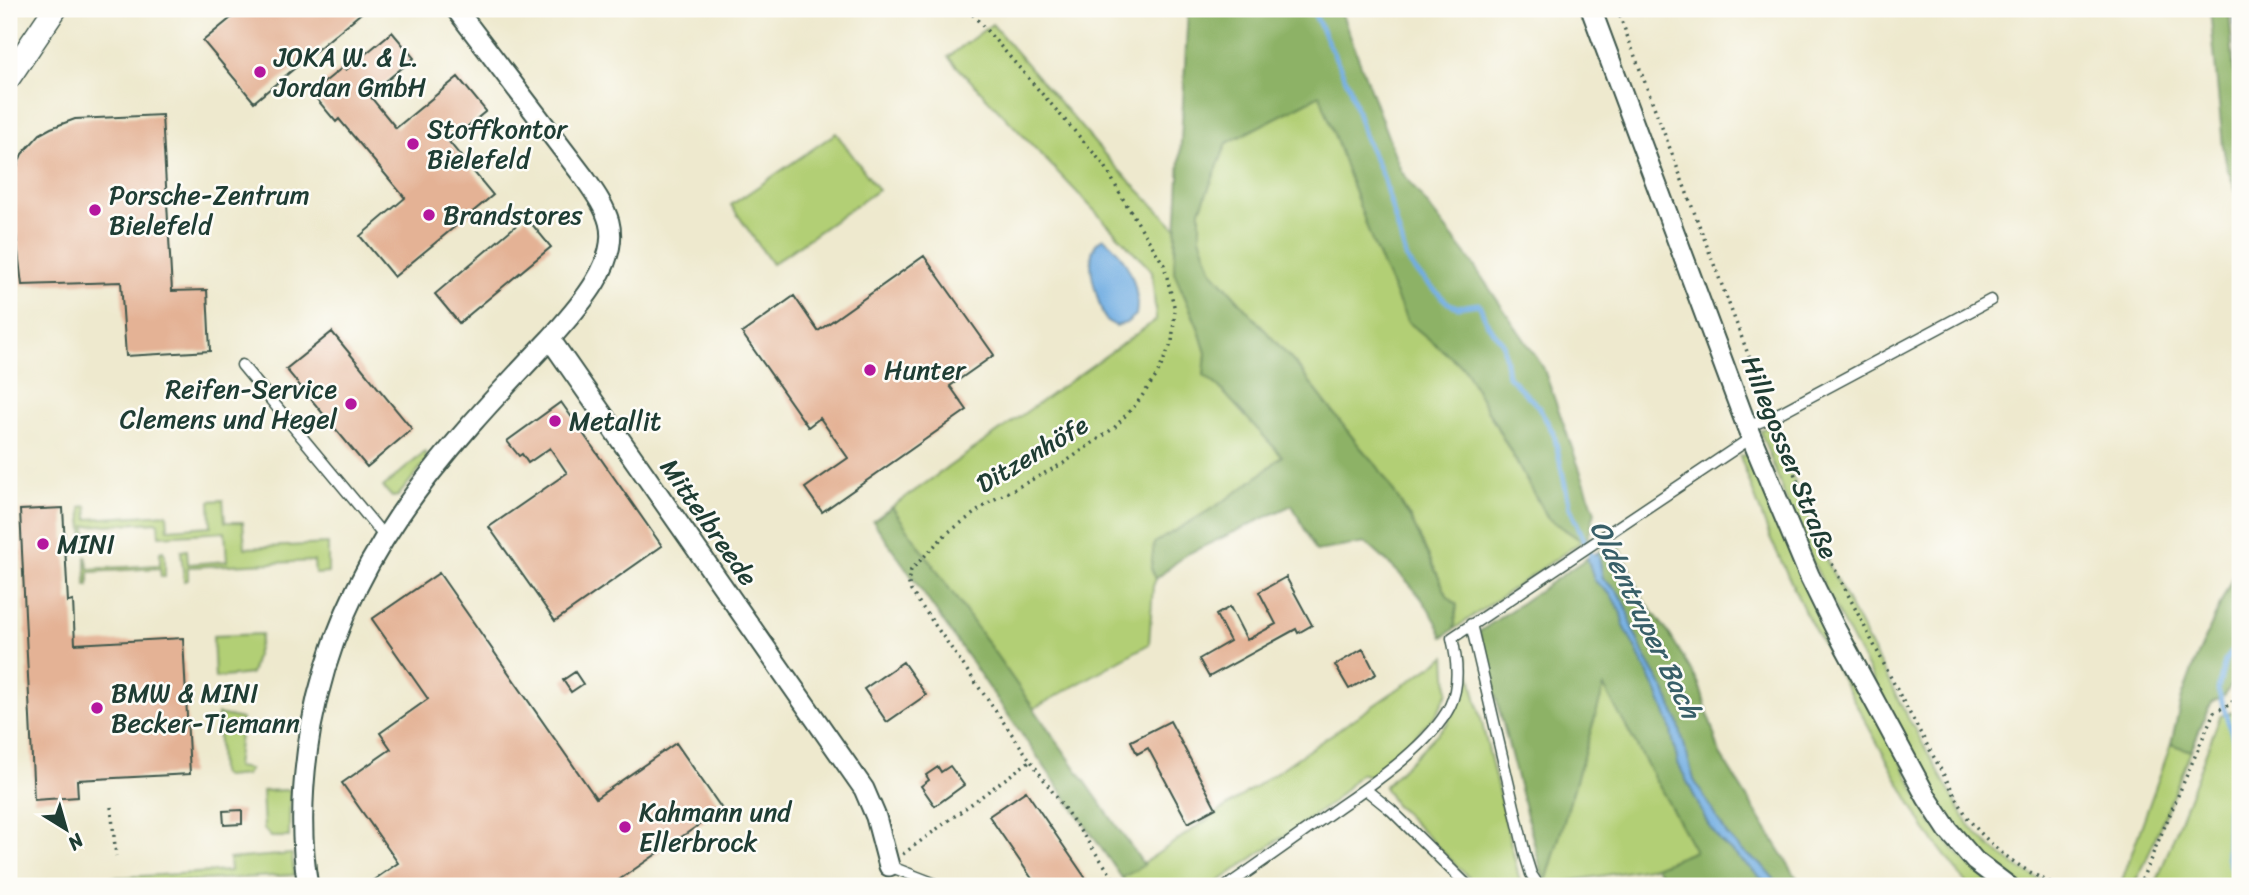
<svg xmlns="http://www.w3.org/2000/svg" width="2249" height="895" viewBox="0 0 2249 895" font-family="Sriracha,sans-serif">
<rect width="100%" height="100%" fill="#fdfcf7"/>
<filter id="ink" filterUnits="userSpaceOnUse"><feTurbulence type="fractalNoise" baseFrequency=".0143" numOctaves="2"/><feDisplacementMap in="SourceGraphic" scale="14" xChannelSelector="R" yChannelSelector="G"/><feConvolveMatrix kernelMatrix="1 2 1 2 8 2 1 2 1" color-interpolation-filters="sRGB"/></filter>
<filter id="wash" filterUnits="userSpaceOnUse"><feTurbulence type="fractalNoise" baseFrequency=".00686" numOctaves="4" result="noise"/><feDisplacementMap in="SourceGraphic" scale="28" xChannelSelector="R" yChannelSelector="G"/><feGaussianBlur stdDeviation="1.57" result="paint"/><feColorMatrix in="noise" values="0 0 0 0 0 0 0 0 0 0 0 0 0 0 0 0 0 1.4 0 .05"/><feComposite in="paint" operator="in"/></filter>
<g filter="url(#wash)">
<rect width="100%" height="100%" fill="#eee9ce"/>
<path fill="#b2cf75" stroke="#688654" stroke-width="2" d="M 992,24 L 1112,163 L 1176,228 L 1174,272 L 1198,327 L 1206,353 L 1204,375 L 1219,387 L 1282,456 L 1244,489 L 1215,508 L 1151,568 L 1156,579 L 1153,586 L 1149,644 L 1033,709 L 892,507 L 1156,320 L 1152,271 L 948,57 Z
M 1320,94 L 1407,321 L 1464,368 L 1547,518 L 1582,541 L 1454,629 L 1457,605 L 1448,597 L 1412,521 L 1378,467 L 1360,447 L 1298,367 L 1212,271 L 1200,237 L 1200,210 L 1227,143 Z
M 836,133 L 878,190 L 772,264 L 731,205 Z
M 1771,426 L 1774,427 L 1822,552 L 1901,705 L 1965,819 C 1988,850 2018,870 2052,886 L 2024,886 L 2016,882 L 1980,853 L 1956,825 L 1935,794 L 1835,608 L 1797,529 L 1760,430 Z
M 425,452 L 428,459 L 398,496 L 392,497 L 383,487 Z
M 1746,455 L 1753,462 L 1931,822 C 1950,847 1969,867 1993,886 L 1971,886 L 1963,879 L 1925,829 L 1805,612 L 1769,535 L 1740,456 Z
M 223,500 L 225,522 L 243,522 L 245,548 L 328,544 L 328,573 L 315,574 L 314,561 L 188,567 L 188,580 L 184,581 L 181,551 L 187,550 L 188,564 L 227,561 L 225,532 L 159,536 L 158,522 L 86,526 L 87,540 L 84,540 L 81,507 L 87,506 L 88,519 L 167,514 L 168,529 L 211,526 L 210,501 Z
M 163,551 L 165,555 L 165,577 L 161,577 L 160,568 L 89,572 L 89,586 L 86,585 L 86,556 L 89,569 L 160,565 L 160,552 Z
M 262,634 L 251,674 L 215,678 L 213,636 Z
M 1446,656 L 1448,692 L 1436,715 L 1373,778 L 1361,773 L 1332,803 L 1212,886 L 1128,886 L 1122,878 Z
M 1466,656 L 1521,886 L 1477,886 L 1394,803 L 1384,787 L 1447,724 L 1459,699 Z
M 1604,686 L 1696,851 L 1655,867 L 1545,885 Z
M 2240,706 L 2240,886 L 2155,886 L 2220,716 L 2236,711 Z
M 218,714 L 242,719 L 236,767 L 249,769 L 246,775 L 225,777 L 220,773 Z
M 2171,744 L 2191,751 L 2145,863 L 2133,886 L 2120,886 Z
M 290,790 L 289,837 L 271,837 L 264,829 L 262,791 Z
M 292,854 L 294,875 L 99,886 L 40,886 L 39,882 L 230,871 L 229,859 Z"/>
<path fill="#8db266" stroke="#56784d" stroke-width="2" d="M 1188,9 L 1340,9 L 1401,171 L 1468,257 L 1543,367 L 1595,512 L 1588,537 L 1582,541 L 1548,518 L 1464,368 L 1407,321 L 1373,244 L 1320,95 L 1227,143 L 1200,210 L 1200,237 L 1212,271 L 1298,367 L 1360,447 L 1378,467 L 1412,521 L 1448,597 L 1457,605 L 1454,629 L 1443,637 C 1428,597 1397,570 1366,543 L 1316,551 L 1292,505 L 1185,555 L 1156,579 L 1151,568 L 1154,543 C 1200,516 1242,493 1282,456 L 1219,387 L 1204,375 L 1206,353 L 1198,327 L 1174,272 Z
M 2210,9 L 2229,9 L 2234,74 L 2240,91 L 2240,202 L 2227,167 L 2223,146 Z
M 892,507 L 1144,865 L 1122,878 L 873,521 Z
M 1617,541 L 1641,596 L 1670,635 L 1699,684 L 1720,754 L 1802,886 L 1780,886 L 1763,866 L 1741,850 L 1727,835 L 1694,780 L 1677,719 L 1665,691 L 1644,655 L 1631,625 L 1626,606 L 1617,591 L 1603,579 L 1598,552 Z
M 1587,558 L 1595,581 L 1611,595 L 1620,610 L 1624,626 L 1657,691 L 1669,722 L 1678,763 L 1708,824 L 1720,841 L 1770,886 L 1673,886 L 1655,867 L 1695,851 L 1604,687 L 1545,885 L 1479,632 Z
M 2240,560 L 2240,670 L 2225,695 L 2213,702 L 2208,709 L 2191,751 L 2171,744 L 2182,697 L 2195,662 Z"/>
<path fill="#71ade2" stroke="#48758b" stroke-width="2" d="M 2234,9 L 2240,9 L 2240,78 L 2237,73 Z
M 1104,238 C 1126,255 1141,287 1136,315 L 1126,323 L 1116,326 L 1107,321 L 1103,315 C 1097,297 1079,248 1104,238 Z
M 1598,552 L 1603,579 L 1617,591 L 1626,606 L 1631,625 L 1644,655 L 1665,691 L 1677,719 L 1694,780 L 1727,835 L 1741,850 L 1763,866 L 1780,886 L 1770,886 L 1720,841 L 1708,824 L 1678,763 L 1669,722 L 1657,692 L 1624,626 L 1620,610 L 1611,595 L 1595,581 L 1587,558 Z"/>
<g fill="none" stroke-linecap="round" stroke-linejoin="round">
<path stroke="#71ade2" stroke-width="5" d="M 1312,9 L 1350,88 L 1364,135 L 1383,177 L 1407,260 L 1416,272 L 1448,303 L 1457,307 L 1479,304 L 1488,325 L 1503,343 L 1508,376 L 1538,406 L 1554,434 L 1570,508 L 1593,560
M 2240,124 L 2238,128 L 2240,140
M 2237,886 L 2227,857 L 2228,809 L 2236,747 L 2218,690 L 2225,661 L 2240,642"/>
</g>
<g id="blocks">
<path fill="#e4b295" d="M 242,9 L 366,9 L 254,102 L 203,41 Z
M 392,32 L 414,58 L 369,95 L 396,128 L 458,77 L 486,111 L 449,142 L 493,195 L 394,277 L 360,236 L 405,198 L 339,119 L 336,122 L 315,97 L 324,90 L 321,85 L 343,67 L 346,70 Z
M 162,115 L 172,291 L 207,290 L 210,351 L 126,356 L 121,282 L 22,285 L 11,192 L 13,177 L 22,154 L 40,134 L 51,128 L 75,119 Z
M 526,217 L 551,247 L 459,323 L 435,294 Z
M 924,256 L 994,355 L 950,386 L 967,410 L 822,512 L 805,488 L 848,458 L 820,418 L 808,427 L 742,333 L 794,296 L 818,331 Z
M 332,332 L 412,429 L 367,467 L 286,369 Z
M 561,402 L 662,546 L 555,621 L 489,527 L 567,473 L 550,448 L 528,463 L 522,454 L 519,456 L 507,441 Z
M 63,508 L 68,602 L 73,601 L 75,644 L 183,638 L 190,774 L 77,780 L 78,797 L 34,800 L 20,510 Z
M 439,573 L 596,798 L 676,743 L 722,809 L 610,886 L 365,886 L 398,863 L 342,783 L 391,749 L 380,733 L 428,699 L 372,619 Z
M 1286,577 L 1312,625 L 1298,633 L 1296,629 L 1209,677 L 1199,659 L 1230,641 L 1216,615 L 1230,607 L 1247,640 L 1276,624 L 1259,592 Z
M 1363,649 L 1376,674 L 1349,689 L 1335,665 Z
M 903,662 L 926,695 L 887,722 L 864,689 Z
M 575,672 L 583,684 L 571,692 L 563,680 Z
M 1170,721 L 1216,808 L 1188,823 L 1148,748 L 1137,754 L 1131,741 Z
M 950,766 L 964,785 L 935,806 L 921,786 L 929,780 L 926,775 L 938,767 L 941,772 Z
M 1026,791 L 1043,816 L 1091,886 L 1037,886 L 989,816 Z
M 242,810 L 242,824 L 224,825 L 223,811 Z"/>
</g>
</g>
<g filter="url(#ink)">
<use href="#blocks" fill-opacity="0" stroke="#3e574b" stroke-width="2"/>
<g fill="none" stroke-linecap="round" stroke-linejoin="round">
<g stroke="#3e574b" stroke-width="13">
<path id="service" d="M 242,365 L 384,536
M 1747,427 L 1772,417 L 1991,300
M 1471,624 L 1526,858 L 1531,874 L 1539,886
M 1365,789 L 1391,810 L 1468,886
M 889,866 L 933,883 L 935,886
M 1227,886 C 1262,862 1297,837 1332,812 C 1369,786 1430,746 1450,706 C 1460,685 1457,659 1452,638 L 1751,438"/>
</g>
<g stroke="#3e574b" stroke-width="23">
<path id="minor" d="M 456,9 L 586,180 C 595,193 605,207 609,222 C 620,264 575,311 550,339 L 864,789 L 876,817 L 889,866
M 1591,9 L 1747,427 L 1809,575 L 1835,628 L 1927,798 L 1948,830 L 1975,861 L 2008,886
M 308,886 C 299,833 302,780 311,727 C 342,560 437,458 550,339"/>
</g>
<g stroke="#3e574b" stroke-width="26">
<path id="tertiary" d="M 9,77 L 55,9"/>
</g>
<path stroke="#3e574b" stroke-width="3.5" stroke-dasharray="2 5" stroke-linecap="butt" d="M 968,9 L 1105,166 L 1120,194 L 1164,265 L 1175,310 L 1172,342 L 1157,375 L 1137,403 L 1114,428 L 1064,463 L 991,501 L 946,534 L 911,570 L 908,581 L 911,591 L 1119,886
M 1617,9 L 1767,404
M 1776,428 L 1825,550 L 1904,703 L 1967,817 C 1991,848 2023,872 2059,886
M 111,807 L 116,856
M 903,854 L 1031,760
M 2139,886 L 2214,712 L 2231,704 L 2235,697 L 2240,675"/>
<use href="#service" stroke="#fff" stroke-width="10"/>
<use href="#minor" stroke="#fff" stroke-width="19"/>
<use href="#tertiary" stroke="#fff" stroke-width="23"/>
</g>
</g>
<g fill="#b5179e" stroke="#fdfcf7" stroke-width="2.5">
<circle cx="260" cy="72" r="7"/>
<circle cx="413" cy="144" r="7"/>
<circle cx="95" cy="210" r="7"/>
<circle cx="429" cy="215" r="7"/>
<circle cx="870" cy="370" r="7"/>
<circle cx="351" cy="404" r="7"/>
<circle cx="555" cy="421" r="7"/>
<circle cx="43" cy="544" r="7"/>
<circle cx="97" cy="708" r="7"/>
<circle cx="625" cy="827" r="7"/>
</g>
<g text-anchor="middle" stroke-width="5" stroke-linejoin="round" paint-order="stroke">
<g font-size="26" fill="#1f3d34" stroke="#fdfcf7" text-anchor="start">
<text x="274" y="66">JOKA W. &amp; L.<tspan x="274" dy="30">Jordan GmbH</tspan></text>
<text x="427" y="138">Stoffkontor<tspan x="427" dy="30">Bielefeld</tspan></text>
<text x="109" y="204">Porsche-Zentrum<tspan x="109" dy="30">Bielefeld</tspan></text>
<text x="443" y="224">Brandstores</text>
<text x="884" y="379">Hunter</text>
<text x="337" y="398" text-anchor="end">Reifen-Service<tspan x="337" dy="30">Clemens und Hegel</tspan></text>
<text x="569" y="430">Metallit</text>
<text x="57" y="553">MINI</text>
<text x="111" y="702">BMW &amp; MINI<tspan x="111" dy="30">Becker-Tiemann</tspan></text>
<text x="639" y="821">Kahmann und<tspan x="639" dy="30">Ellerbrock</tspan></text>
</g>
<g font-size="26" fill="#1f3d34" stroke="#fdfcf7">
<text transform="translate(1032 454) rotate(-31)" y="9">Ditzenhöfe</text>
<text transform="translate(1790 457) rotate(68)" y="9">Hillegosser Straße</text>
<text transform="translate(709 522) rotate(55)" y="9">Mittelbreede</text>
</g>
<g font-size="28" font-style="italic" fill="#385f68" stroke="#fdfcf7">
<text transform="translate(1646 619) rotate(64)" y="10">Oldentruper Bach</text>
</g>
</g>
<rect width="2249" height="895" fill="none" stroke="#fdfcf7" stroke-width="35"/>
<g transform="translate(66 829) rotate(143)" stroke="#fdfcf7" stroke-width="5" paint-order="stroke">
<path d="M0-5L12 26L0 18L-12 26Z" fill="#1f3d34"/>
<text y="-10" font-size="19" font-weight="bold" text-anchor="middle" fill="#1f3d34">N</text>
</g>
</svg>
